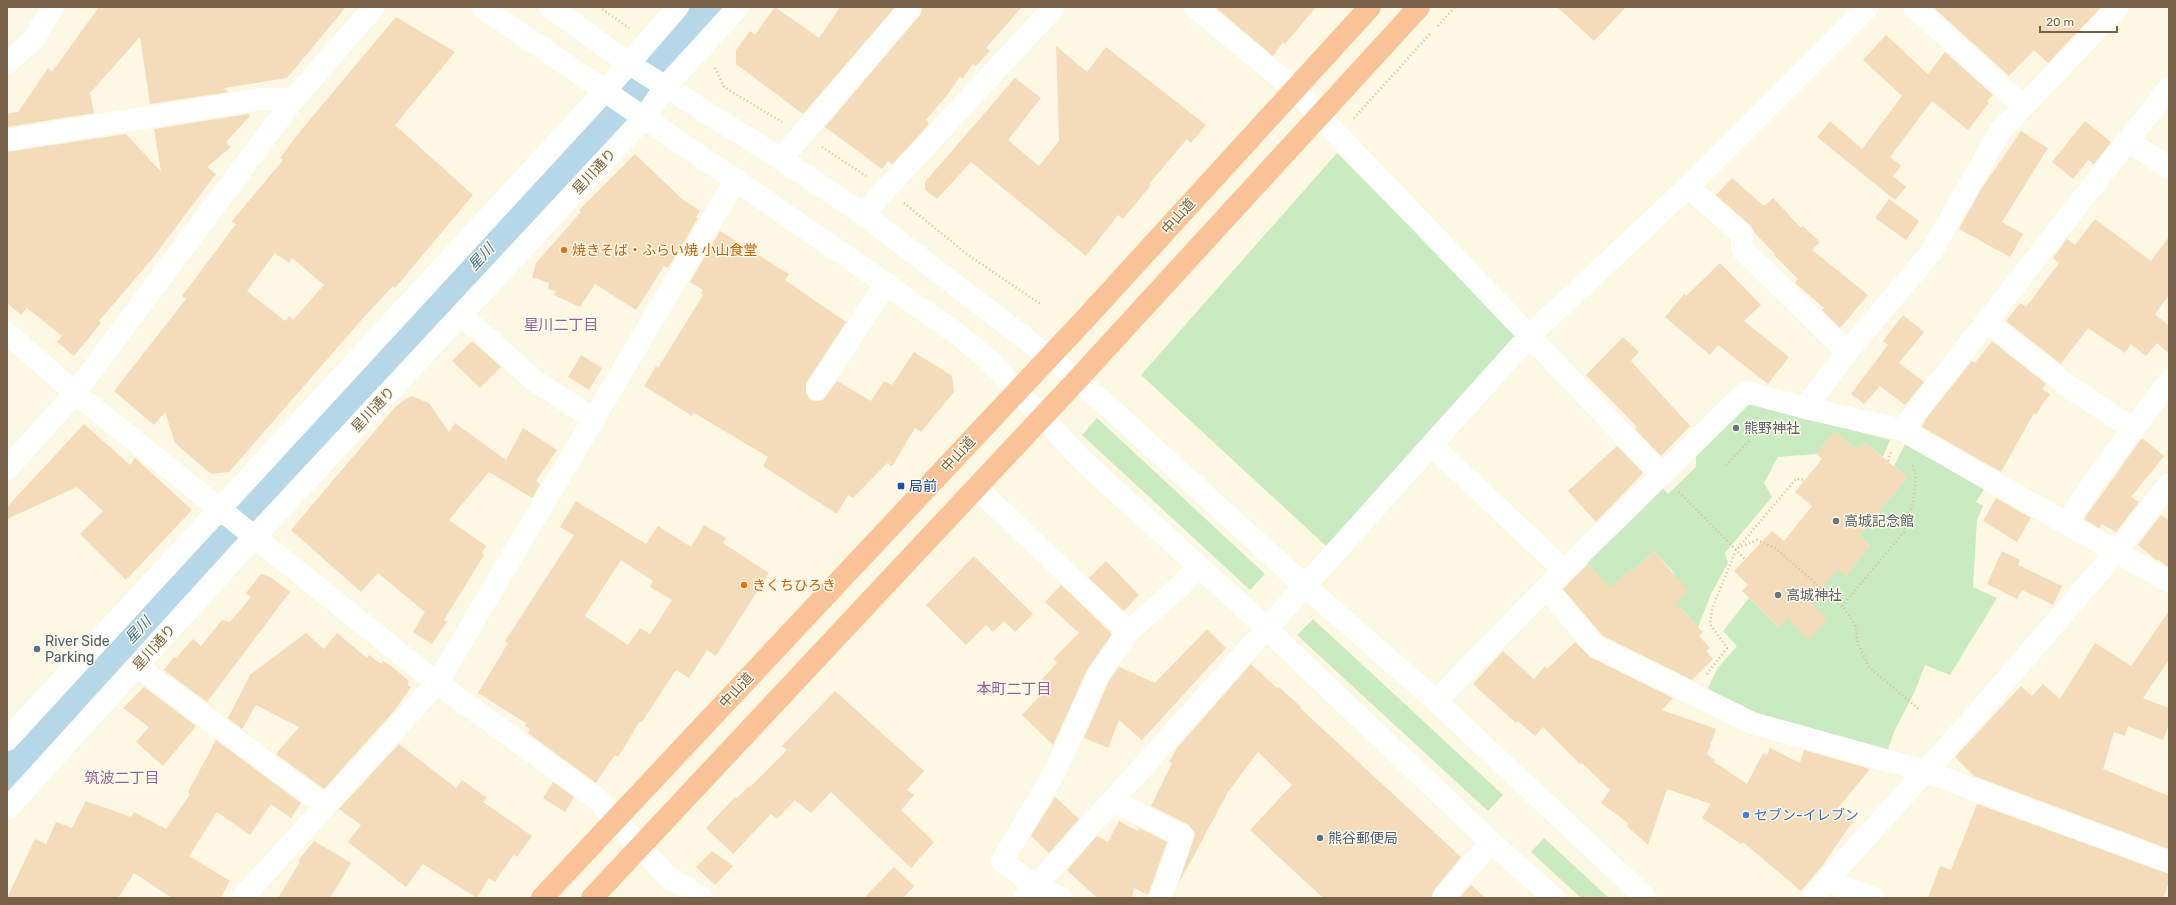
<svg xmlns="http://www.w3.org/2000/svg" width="2176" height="905" viewBox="0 0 2176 905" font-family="Rubik,'Noto Sans JP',sans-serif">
<rect width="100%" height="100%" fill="#fdf8e3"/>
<path fill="#caebc1" d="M 1337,153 L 1517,335 L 1327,547 L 1141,375 Z
M 1747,402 L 1890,440 L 1883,457 L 1864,442 L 1857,450 L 1835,432 L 1816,454 L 1778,457 L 1764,483 L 1772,497 L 1725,553 L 1728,563 L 1712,592 L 1698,627 L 1683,610 L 1657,589 L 1674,573 L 1654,551 L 1633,571 L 1631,569 L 1618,581 L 1612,591 L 1584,559 L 1660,485 L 1668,494 L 1696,467 L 1696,450 Z
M 1097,418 L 1265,574 L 1250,590 L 1082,435 Z
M 1905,444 L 1984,489 L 1976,502 L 1983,506 L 1977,520 L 1973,587 L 1997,598 L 1950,675 L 1925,665 L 1915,691 L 1894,732 L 1887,753 L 1754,714 L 1707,690 L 1717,669 L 1737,646 L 1723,631 L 1749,598 L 1779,627 L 1787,618 L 1827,620 L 1806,599 L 1838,569 L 1846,575 L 1870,546 L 1859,536 L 1907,477 L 1894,466 Z
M 1313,619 L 1503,795 L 1488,811 L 1297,635 Z
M 1544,838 L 1609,898 L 1581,898 L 1531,852 Z"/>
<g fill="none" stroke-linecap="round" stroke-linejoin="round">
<path stroke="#b6d7e7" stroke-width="46" d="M 252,506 L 710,7
M 7,773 L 221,540"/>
</g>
<path fill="#f4dbb9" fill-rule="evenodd" d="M 99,7 L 346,7 L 287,78 L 224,88 L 228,92 L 150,104 L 140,37 L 90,93 L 94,113 L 7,127 L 7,114 L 18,112 L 48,68 L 52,72 Z
M 775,7 L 819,38 L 840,7 L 895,7 L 803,114 L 736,64 L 736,50 L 750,31 L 755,35 Z
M 923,7 L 1022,7 L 986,48 L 990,51 L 976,66 L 973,64 L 962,79 L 960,77 L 948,94 L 926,120 L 929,123 L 923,131 L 892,164 L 888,161 L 882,169 L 825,127 L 920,15 Z
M 1215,7 L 1316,7 L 1285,44 L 1283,42 L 1273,56 Z
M 1557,7 L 1626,7 L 1594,41 Z
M 1933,7 L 2101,7 L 2048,63 L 2034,50 L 2009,76 Z
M 396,17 L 455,52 L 395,125 L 473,195 L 395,288 L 393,286 L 364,317 L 229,472 L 211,474 L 175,443 L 165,412 L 154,425 L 114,391 L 186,299 L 182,296 L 236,224 L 232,221 L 283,160 L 280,158 L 302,129 ZM 275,253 L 289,263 L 292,258 L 324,285 L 293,320 L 289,316 L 285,321 L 247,291 Z
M 1886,35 L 1928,74 L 1945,52 L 1993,95 L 1987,101 L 1989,103 L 1968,130 L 1932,101 L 1890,157 L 1901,166 L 1893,176 L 1906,187 L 1895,200 L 1817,137 L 1830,121 L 1862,149 L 1902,96 L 1863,60 Z
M 1056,46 L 1087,72 L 1106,47 L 1206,125 L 1191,143 L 1187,139 L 1149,184 L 1151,185 L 1123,219 L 1118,215 L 1086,256 L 971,162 L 937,199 L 925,190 L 925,182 L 1015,78 L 1041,98 L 1008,140 L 1039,166 L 1059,141 Z
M 248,114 L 250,116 L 226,142 L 231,147 L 207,167 L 216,174 L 152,259 L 99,321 L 101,323 L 74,356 L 57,342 L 62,336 L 27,308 L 21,315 L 7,303 L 7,152 L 126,134 L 161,172 L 154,129 Z
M 2085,121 L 2111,142 L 2094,164 L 2088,160 L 2073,179 L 2052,162 Z
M 2021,131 L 2048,148 L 2002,222 L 2023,234 L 2010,257 L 1959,229 L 1980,191 Z
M 635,154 L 682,199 L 700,211 L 696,217 L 698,218 L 668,268 L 664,266 L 636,310 L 595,284 L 580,307 L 554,295 L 556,291 L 548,289 L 549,283 L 532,277 L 536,263 L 581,212 L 579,210 Z
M 1732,178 L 1764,206 L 1773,198 L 1801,228 L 1803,226 L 1820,242 L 1812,250 L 1868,295 L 1840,328 L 1822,310 L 1824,308 L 1795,283 L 1798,279 L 1774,255 L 1775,254 L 1754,232 L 1750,225 L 1716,195 Z
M 1889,199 L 1919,221 L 1906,240 L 1875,218 Z
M 2095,219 L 2151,261 L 2169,237 L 2169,295 L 2155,314 L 2169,326 L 2169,354 L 2157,343 L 2146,356 L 2131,344 L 2125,353 L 2088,328 L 2061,364 L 2006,321 L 2020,303 L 2026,307 L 2059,263 L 2053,258 L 2067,239 L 2075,245 Z
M 720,231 L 789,274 L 785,280 L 846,322 L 806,383 L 806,394 L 811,400 L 817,401 L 823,400 L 837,381 L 871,401 L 884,381 L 892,385 L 914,352 L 952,376 L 954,392 L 921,432 L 915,428 L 892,466 L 887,463 L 853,498 L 848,495 L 837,514 L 763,466 L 768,457 L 694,413 L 692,416 L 644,386 L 656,366 L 658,368 L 703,295 L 701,293 L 703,290 L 690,282 Z
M 1720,263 L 1761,305 L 1744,321 L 1789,357 L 1768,384 L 1718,345 L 1710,355 L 1665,317 L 1684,294 L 1686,296 Z
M 1903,315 L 1924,332 L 1899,363 L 1924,382 L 1905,405 L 1880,386 L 1864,404 L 1851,394 L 1888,345 L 1883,341 Z
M 1623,337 L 1639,352 L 1631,361 L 1690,426 L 1661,456 L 1635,429 L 1637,427 L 1586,375 Z
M 472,341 L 501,367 L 480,388 L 452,361 Z
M 1992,341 L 2046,384 L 2042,389 L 2050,394 L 2036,414 L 2034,413 L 2001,472 L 1922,427 L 1925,420 L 1972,361 L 1975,363 Z
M 581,355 L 602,368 L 589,390 L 568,377 Z
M 411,396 L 429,403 L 449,432 L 455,423 L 506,460 L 523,428 L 557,450 L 536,481 L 540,484 L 532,498 L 489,472 L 449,520 L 486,546 L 482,553 L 484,555 L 444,620 L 447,622 L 432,644 L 413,632 L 425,612 L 378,573 L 361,592 L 291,530 L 396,406 Z
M 84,424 L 130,465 L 135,458 L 192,510 L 126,580 L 80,534 L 103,511 L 77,487 L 7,519 L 7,507 Z
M 1835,432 L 1857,450 L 1864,442 L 1907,477 L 1859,536 L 1870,546 L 1846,575 L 1838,569 L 1811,603 L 1828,620 L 1809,639 L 1787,618 L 1779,627 L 1742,591 L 1748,585 L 1734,571 L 1772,531 L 1784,541 L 1812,506 L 1795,492 L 1822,459 L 1816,454 Z
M 2142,438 L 2164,456 L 2131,497 L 2139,502 L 2116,532 L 2102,524 L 2099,528 L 2084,519 Z
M 1617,446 L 1643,473 L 1596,522 L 1568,491 Z
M 1996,498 L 2031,518 L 2017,542 L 1983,521 Z
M 576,501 L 646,544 L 658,526 L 691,547 L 704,525 L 726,538 L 723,543 L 769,573 L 716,656 L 707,650 L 689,678 L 676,670 L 642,722 L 640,721 L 618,757 L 615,755 L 596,783 L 528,733 L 530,729 L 525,726 L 526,723 L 478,693 L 508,643 L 505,641 L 574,535 L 560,527 ZM 621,560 L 653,581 L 650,587 L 672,600 L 650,634 L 640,628 L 628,645 L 585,616 Z
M 2161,515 L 2169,520 L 2169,568 L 2159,560 L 2156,560 L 2138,545 Z
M 1654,551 L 1688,591 L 1676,603 L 1703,632 L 1699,636 L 1710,648 L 1706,651 L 1713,659 L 1692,680 L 1603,636 L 1563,589 L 1588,564 L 1610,588 L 1631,569 L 1633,571 Z
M 2002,551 L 2020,560 L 2018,565 L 2062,586 L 2053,605 L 2022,590 L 2017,599 L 1987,584 Z
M 974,556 L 1033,614 L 1015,632 L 1004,621 L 993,632 L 986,625 L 966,645 L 926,605 Z
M 1106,561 L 1139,595 L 1124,611 L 1089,578 Z
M 261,574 L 270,577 L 290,592 L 207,702 L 164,670 L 174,657 L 176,658 L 193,639 L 201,646 L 222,620 L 230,622 L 251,597 L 246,593 Z
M 1061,585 L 1112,634 L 1087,670 L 1053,745 L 1022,715 L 1049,686 L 1042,679 L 1057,663 L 1053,659 L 1079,633 L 1045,602 Z
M 2169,611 L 2169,660 L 2143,698 L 2169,708 L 2169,724 L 2163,740 L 2128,726 L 2125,736 L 2114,732 L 2103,769 L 2169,796 L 2169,849 L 1974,776 L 1955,757 L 2021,686 L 2032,696 L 2043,684 L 2060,699 L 2095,643 L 2131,666 Z
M 1207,629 L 1226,648 L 1142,740 L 1119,720 L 1108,748 L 1084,738 L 1109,681 L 1119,667 L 1155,683 Z
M 306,633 L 324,649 L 337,633 L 367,658 L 369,655 L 381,664 L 383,661 L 390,665 L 409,681 L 408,685 L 411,687 L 394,711 L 324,789 L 276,754 L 299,727 L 256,705 L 242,729 L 228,718 L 250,675 Z
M 1575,642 L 1590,657 L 1673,698 L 1662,710 L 1716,729 L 1707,754 L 1715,760 L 1714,762 L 1747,784 L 1763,753 L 1767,755 L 1770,748 L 1800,763 L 1804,750 L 1870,769 L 1838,808 L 1854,820 L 1822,866 L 1801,891 L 1743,842 L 1741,844 L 1702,818 L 1711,804 L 1667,789 L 1648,845 L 1627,826 L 1628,823 L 1601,803 L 1610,790 L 1582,763 L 1580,764 L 1543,727 L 1535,736 L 1518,721 L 1516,723 L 1473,684 L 1503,651 L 1534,679 L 1545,666 L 1547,669 Z
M 1251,664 L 1277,688 L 1279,687 L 1301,707 L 1300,708 L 1461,857 L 1434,890 L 1431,898 L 1323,898 L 1250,830 L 1292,785 L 1258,752 L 1228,792 L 1178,885 L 1195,834 L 1189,825 L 1151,806 L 1172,763 L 1169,762 L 1177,748 Z
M 144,687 L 196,726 L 163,766 L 136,742 L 149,727 L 123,708 Z
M 835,691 L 924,771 L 907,790 L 914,795 L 901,810 L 934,842 L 911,868 L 831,792 L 811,813 L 795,800 L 777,819 L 771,814 L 733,854 L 706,828 L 735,797 L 737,798 L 749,786 L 750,787 L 787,750 L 782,746 Z
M 216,740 L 301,803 L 291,818 L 271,804 L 250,835 L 217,812 L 189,856 L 230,881 L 220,898 L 172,898 L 134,873 L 118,898 L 7,898 L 35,839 L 46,844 L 56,822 L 72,828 L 86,801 L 131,817 L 134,812 L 166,829 L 190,794 L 188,792 Z
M 399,744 L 456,788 L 462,780 L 487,798 L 483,802 L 532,836 L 517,857 L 514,854 L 495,882 L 489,878 L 477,898 L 423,864 L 406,887 L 348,842 L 361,825 L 339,809 Z
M 553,782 L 574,797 L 565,812 L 543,798 Z
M 1055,797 L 1079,819 L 1049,853 L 1031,836 Z
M 1977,804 L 2169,874 L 2169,882 L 2163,898 L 1928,898 L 1940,866 L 1951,870 Z
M 1119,821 L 1138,831 L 1139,828 L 1167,842 L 1148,895 L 1134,888 L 1132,898 L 1097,898 L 1067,870 L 1097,836 L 1108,842 Z
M 314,841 L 351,863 L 330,898 L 278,898 L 300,862 L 298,861 Z
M 712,851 L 733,866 L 715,885 L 696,867 Z
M 894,867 L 914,886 L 903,898 L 864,898 Z
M 1471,885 L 1485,898 L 1459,898 Z"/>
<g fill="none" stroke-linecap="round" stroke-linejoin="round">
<path stroke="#d9bf9c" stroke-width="2.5" stroke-dasharray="1 3" stroke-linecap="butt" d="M 599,7 L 629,28
M 1438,26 L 1455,7
M 715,68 L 724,87 L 782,122
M 1354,118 L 1430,34
M 822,147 L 866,176
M 904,203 L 968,255 L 1042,305
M 1888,461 L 1891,452
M 1726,465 L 1750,440
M 1679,492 L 1745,559
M 1738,548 L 1757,540 L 1775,548 L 1842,606 L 1855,625 L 1858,644 L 1869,667 L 1920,710
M 1842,606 L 1904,532 L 1914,499 L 1916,476 L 1912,464
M 1707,674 L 1727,648 L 1710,624 L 1712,609 L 1736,550 L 1796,479 L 1805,480"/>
<path stroke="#fff" stroke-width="22" d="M 482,7 C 642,117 802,224 960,336 L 990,361 L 1082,460 L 1249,612 L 1491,842 L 1554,898
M 550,7 L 631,65 L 781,159 L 863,214 L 1049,357 L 1103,402 L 1305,586 L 1436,701 L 1646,898
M 1195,7 L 1294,89 L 1661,474
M 1914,7 L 2023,106
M 7,63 L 33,40 L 53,7
M 7,140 L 262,99 L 294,99
M 2128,141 L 2169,168
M 781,159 L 911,7
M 1688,187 L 1742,234 L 1742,249 L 1847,352
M 863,214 L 1054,7
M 461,315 L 535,381 L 594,419
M 1986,321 L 2071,388 L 2133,429
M 7,333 L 75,393 L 437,683 L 596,798 L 666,875 L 701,898
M 817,389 L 886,283
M 1805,408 L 1847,352 L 1930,254 L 2001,130 L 2118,7
M 1902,430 L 2169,88
M 1431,445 L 1564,570
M 7,469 L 75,393 L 294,99 L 374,7
M 976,487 L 1128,632
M 2067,523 L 2093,483 L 2169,381
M 1546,588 L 1595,646 L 1752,723 L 1925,771 L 2169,862
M 137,666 L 325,806
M 1436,701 L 1546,588 L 1746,392 L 1805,408 L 1902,430 L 2169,582
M 7,740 L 605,91 L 678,7
M 1113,801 L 1183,836 L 1160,898
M 7,809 L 254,537 L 643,119 L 665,87 L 738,7
M 1827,881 L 1873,898
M 242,898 L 437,683 L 736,179
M 1025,898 L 1530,335 L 1688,187 L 1868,7
M 1062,898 L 1035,886 L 1002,861 L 1055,772 L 1098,675 L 1128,632 L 1179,587 L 1199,566
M 1443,898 L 1491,842
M 1811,898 L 1970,722 L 2116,552 L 2169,484"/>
<path stroke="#fac397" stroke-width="22" d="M 542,898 L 1086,318 L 1370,7
M 592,898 L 1077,380 L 1419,7"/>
</g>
<g fill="#e8710a" stroke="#fffbea" stroke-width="1.5">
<circle cx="564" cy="250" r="4"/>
<circle cx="744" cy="585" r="4"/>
</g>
<g fill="#6b7280" stroke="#fffbea" stroke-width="1.5">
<circle cx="1736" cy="428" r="4"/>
<circle cx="1836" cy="521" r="4"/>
<circle cx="1778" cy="595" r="4"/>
</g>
<rect fill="#1a4fb4" stroke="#fffbea" stroke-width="1.5" x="897" y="482" width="8" height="8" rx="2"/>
<g fill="#5c6f8a" stroke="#fffbea" stroke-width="1.5">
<circle cx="37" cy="649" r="4"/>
<circle cx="1320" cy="838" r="4"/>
</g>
<circle fill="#3f7fe0" stroke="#fffbea" stroke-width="1.5" cx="1746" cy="815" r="4"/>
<g text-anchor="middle" stroke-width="3" stroke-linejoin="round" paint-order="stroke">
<g font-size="14" fill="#766148" stroke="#fffbea">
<text transform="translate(594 171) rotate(-47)" y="5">星川通り</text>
<text transform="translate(1178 216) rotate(-48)" y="5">中山道</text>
<text transform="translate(373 409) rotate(-47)" y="5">星川通り</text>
<text transform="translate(958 454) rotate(-47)" y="5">中山道</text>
<text transform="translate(154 647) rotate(-48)" y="5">星川通り</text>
<text transform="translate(736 690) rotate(-47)" y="5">中山道</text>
</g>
<g font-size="14" fill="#c56008" stroke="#fffbea" text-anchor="start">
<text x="572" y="255">焼きそば・ふらい焼 小山食堂</text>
<text x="752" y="590">きくちひろき</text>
</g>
<g font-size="14" fill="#5b616d" stroke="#fffbea" text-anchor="start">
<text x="1744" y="433">熊野神社</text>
<text x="1844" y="526">高城記念館</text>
<text x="1786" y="600">高城神社</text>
</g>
<g font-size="14" fill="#164399" stroke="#fffbea" text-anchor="start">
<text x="909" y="491">局前</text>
</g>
<g font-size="14" fill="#4e5e75" stroke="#fffbea" text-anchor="start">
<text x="45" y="646">River Side<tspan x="45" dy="16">Parking</tspan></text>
<text x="1328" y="843">熊谷郵便局</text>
</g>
<g font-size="14" fill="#366cbe" stroke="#fffbea" text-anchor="start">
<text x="1754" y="820">セブン-イレブン</text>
</g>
<g font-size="15" font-style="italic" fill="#437692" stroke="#fffbea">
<text transform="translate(481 257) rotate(-47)" y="5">星川</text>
<text transform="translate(138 630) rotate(-47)" y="5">星川</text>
</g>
<g font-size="15" fill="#92639a" stroke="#fffbea">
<text x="561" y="330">星川二丁目</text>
<text x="1014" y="694">本町二丁目</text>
<text x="122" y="783">筑波二丁目</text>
</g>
</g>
<rect width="2176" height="905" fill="none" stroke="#766148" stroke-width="16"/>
<path d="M2040 26v6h77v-6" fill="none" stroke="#766148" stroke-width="2"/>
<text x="2046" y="26" font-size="12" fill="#766148" stroke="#fffbea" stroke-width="3" paint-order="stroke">20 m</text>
</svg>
